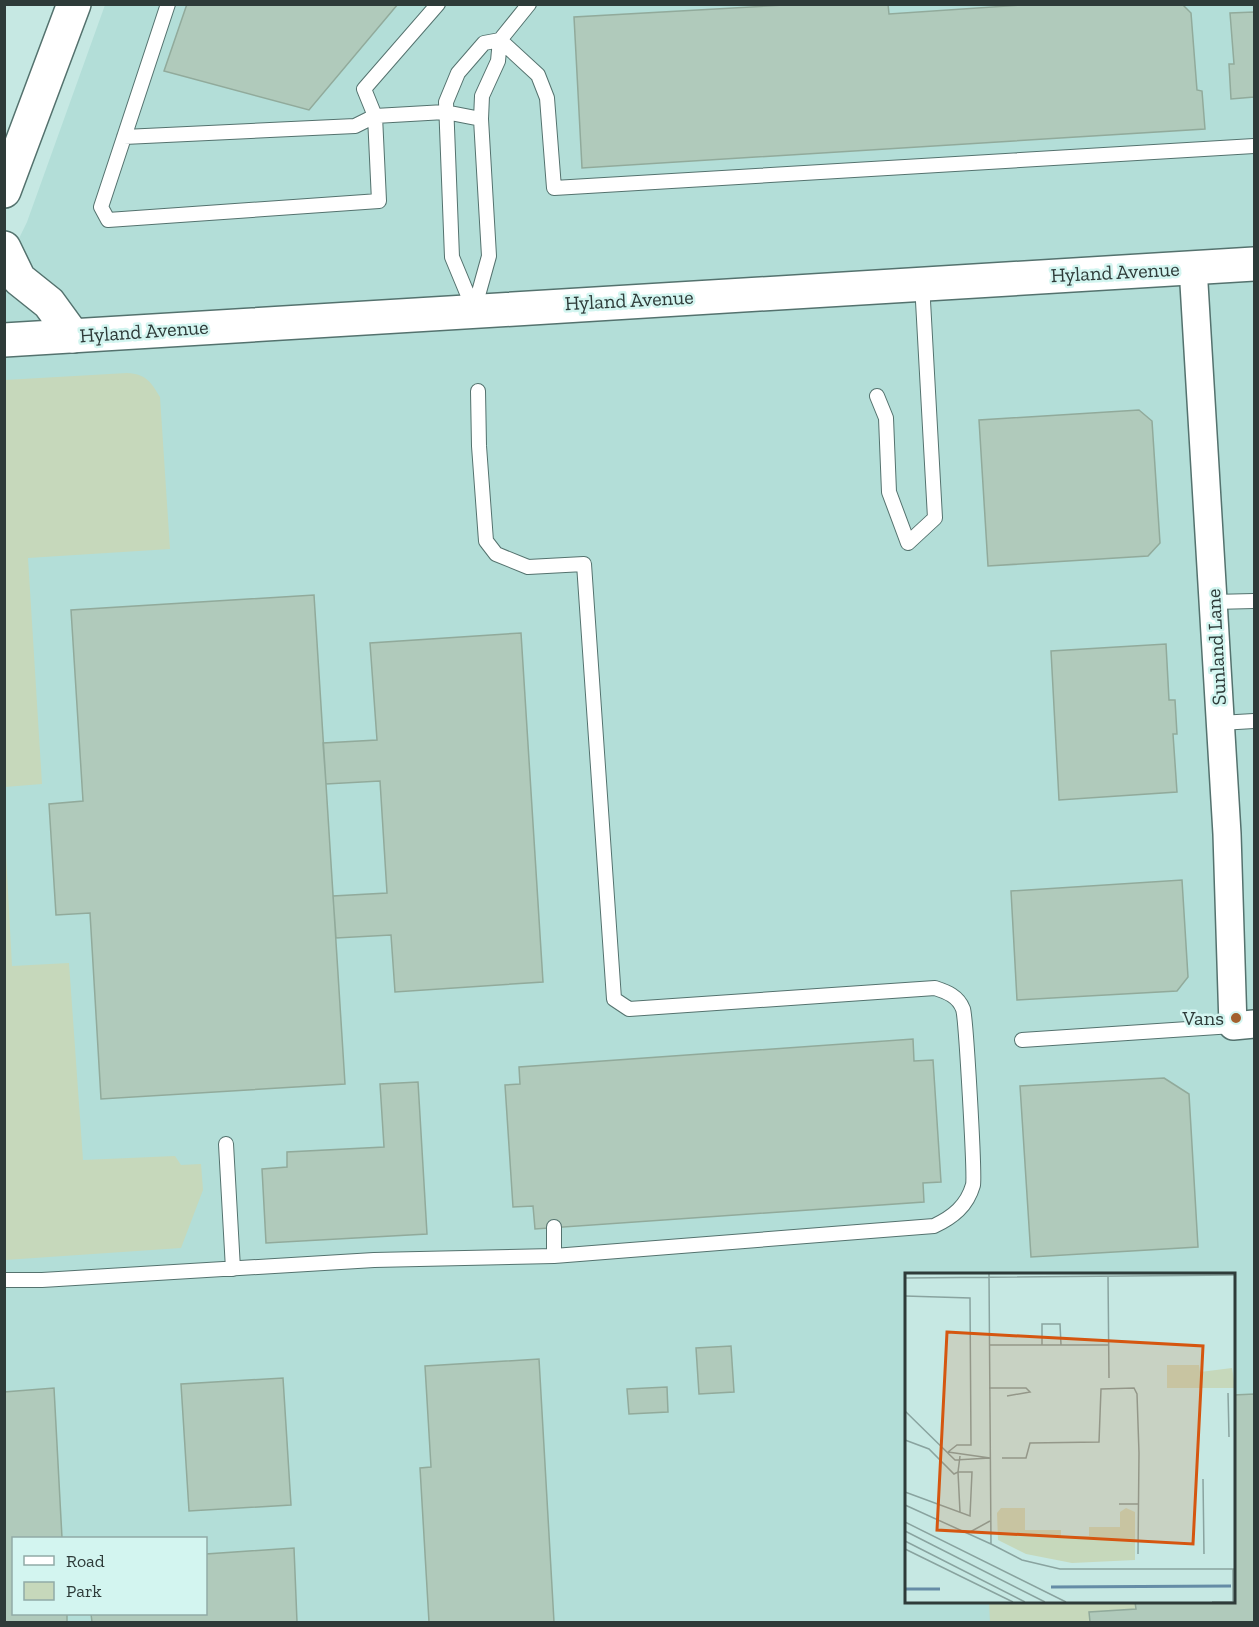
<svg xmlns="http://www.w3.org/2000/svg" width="1259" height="1627" viewBox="0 0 1259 1627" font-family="'Zilla Slab',serif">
<rect width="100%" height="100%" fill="#c6e8e3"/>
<path fill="#b3ded8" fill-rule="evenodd" d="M 105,5 L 1254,5 L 1254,1622 L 5,1622 L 4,269 L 27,222 ZM 906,1274 L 1234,1274 L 1234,1602 L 906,1602 ZM 14,1538 L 206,1538 L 206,1614 L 14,1614 Z"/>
<path fill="#c6d8bb" d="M 127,373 C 146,374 151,382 160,397 L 170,549 L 28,558 L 42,784 L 5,787 L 5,380 Z
M 5,836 L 12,966 L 69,963 L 83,1160 L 175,1156 L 181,1165 L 201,1164 L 203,1190 L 181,1248 L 5,1260 Z
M 989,1602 L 1135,1602 L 1136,1609 L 1089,1612 L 1090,1622 L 990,1622 Z"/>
<path fill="#b0cabb" stroke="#91aa9b" stroke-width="1.5" d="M 187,4 L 398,4 L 309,110 L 164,71 Z
M 802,4 L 888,4 L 889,14 L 1036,4 L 1182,4 L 1191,13 L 1197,90 L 1202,91 L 1205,129 L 582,168 L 574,17 Z
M 1254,12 L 1254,97 L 1231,99 L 1229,64 L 1234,64 L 1230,13 Z
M 1139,410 L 1152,421 L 1160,543 L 1148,556 L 988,566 L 979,420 Z
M 314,595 L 345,1084 L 101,1099 L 90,913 L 56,915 L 49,804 L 83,801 L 71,610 Z
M 521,633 L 543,982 L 395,992 L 391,935 L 336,938 L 333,896 L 387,893 L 380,781 L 326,784 L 323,743 L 377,740 L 370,643 Z
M 1166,644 L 1169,700 L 1175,700 L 1177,734 L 1173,734 L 1177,792 L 1059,800 L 1051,651 Z
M 1182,880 L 1188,977 L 1177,991 L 1017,1000 L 1011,891 Z
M 913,1039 L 914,1061 L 933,1060 L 941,1182 L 923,1183 L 924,1202 L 535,1229 L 533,1206 L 513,1207 L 505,1085 L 520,1084 L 519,1067 Z
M 1164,1078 L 1189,1094 L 1198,1247 L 1031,1257 L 1020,1086 Z
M 418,1082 L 427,1234 L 266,1243 L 262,1169 L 287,1167 L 287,1152 L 384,1147 L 380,1084 Z
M 731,1346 L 734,1392 L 699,1394 L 696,1348 Z
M 539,1359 L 554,1622 L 429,1622 L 420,1468 L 431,1467 L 425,1366 Z
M 283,1378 L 291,1505 L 189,1511 L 181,1384 Z
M 667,1387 L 668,1412 L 629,1414 L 627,1389 Z
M 54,1388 L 62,1538 L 14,1538 L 14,1614 L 67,1614 L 67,1622 L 4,1622 L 4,1392 Z
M 1254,1394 L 1254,1622 L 1090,1622 L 1089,1612 L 1136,1609 L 1135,1602 L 1234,1602 L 1234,1395 Z
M 294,1548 L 297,1622 L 92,1622 L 91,1614 L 206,1614 L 206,1554 Z"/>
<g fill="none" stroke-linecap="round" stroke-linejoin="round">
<g stroke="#54726e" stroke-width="16">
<path id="service" d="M 438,4 L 364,89 L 375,116 L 445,112 L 481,119
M 500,40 L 538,75 L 547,98 L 554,188 L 1254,146
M 124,137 L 355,126 L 375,116 L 379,201 L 108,220 L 101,207 L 168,4
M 474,310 L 489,256 L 481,119 L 482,96 L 498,61 L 500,40 L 529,4
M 474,310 L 452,257 L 446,102 L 458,73 L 484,43 L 500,40
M 877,396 L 886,418 L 889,492 L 908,543 L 935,518 L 922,283
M 1213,602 L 1254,601
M 1220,723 L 1254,721
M 1022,1040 L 1233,1026
M 226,1144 L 233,1269
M 554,1227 L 554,1256
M 4,1280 L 42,1280 L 374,1260 L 554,1256 L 934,1226 C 953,1217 967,1206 973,1185 C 975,1175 966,1018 963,1009 C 958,996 947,992 935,988 L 629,1009 L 614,999 L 584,564 L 528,567 L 496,554 L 486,541 L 479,446 L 478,391"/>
</g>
<g stroke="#54726e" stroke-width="30">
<path id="minor" d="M 1193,267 L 1227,834 L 1233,1026 L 1254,1024"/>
</g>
<g stroke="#54726e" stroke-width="36">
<path id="tertiary" d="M 4,340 L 1254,264"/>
</g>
<g stroke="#54726e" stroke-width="36">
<path id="motorway" d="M 4,191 L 74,4
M 4,248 L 19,279 L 49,303 L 73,336"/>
</g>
<use href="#service" stroke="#fff" stroke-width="14"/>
<use href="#minor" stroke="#fff" stroke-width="27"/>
<use href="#tertiary" stroke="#fff" stroke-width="33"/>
<use href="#motorway" stroke="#fff" stroke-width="33"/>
</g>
<circle fill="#a3602e" stroke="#d3f5f0" stroke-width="2" cx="1236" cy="1018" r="6"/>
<g text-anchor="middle" stroke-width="5" stroke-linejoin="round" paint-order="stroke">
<g font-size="20" fill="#2e3b39" stroke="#d3f5f0">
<text transform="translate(1115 272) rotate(-3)" y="7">Hyland Avenue</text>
<text transform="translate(629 300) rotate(-3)" y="7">Hyland Avenue</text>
<text transform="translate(144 331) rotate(-4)" y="7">Hyland Avenue</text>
<text transform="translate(1216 647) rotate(-93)" y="7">Sunland Lane</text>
</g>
<g font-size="20" fill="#2e3b39" stroke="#d3f5f0" text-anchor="end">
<text x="1224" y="1025">Vans</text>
</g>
</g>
<g transform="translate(905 1273)">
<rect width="330" height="330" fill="#c6e8e3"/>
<path d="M 262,92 L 294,92 L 295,99 L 327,95 L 330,115 L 262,115 ZM 96,235 L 120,235 L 120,257 L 156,257 L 156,263 L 184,263 L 184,254 L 215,254 L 215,239 L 221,235 L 230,239 L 230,287 L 167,290 L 121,281 L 93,267 L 92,240 Z" fill="#c6d8bb"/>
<path fill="none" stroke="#658ca6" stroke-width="3" d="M 146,314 L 326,313M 0,316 L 35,316"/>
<path fill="none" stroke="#89a39f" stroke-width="1.5" d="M 84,1 L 86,271M 203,3 L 204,105M 0,5 L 330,2M 0,23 L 65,25 L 66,172 L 52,172 L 43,179M 84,72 L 203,72M 137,72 L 137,51 L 155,51 L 156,72M 84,115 L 121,115 L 125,119 L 102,123M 323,120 L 324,164M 0,138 L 50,187 L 85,185M 0,167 L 24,176 L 49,201 L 53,199 L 55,183M 43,179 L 85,185M 97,185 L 121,185 L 125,170 L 194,169 L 196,116 L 229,115 L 232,121 L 234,180 L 233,281M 298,206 L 299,281M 0,219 L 65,243 L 67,199 L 53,199 L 55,239M 214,231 L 233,231M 0,232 L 86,271M 0,249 L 161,329M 0,258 L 140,329M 65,259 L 85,248M 0,268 L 120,329M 86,271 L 117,287 L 155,296 L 330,296M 0,276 L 108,329M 328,296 L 328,329M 307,329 L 330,329"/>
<path fill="#d55610" fill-opacity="0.15" stroke="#d55610" stroke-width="3" d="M 42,59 L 298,73 L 288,271 L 32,257 Z"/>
<rect width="330" height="330" fill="none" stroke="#2e3b39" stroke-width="3"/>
</g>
<rect width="1259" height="1627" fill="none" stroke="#2e3b39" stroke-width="12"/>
<rect x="12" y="1537" width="195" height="78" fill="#d3f5f0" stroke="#91aba7" stroke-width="1.5"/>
<rect x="24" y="1556" width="30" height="9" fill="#ffffff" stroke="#91aba7" stroke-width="1.5"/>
<text x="66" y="1567" font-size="18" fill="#2e3b39">Road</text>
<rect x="24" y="1582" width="30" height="18" fill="#c6d8bb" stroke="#91aba7" stroke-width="1.5"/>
<text x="66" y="1597" font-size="18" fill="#2e3b39">Park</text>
</svg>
